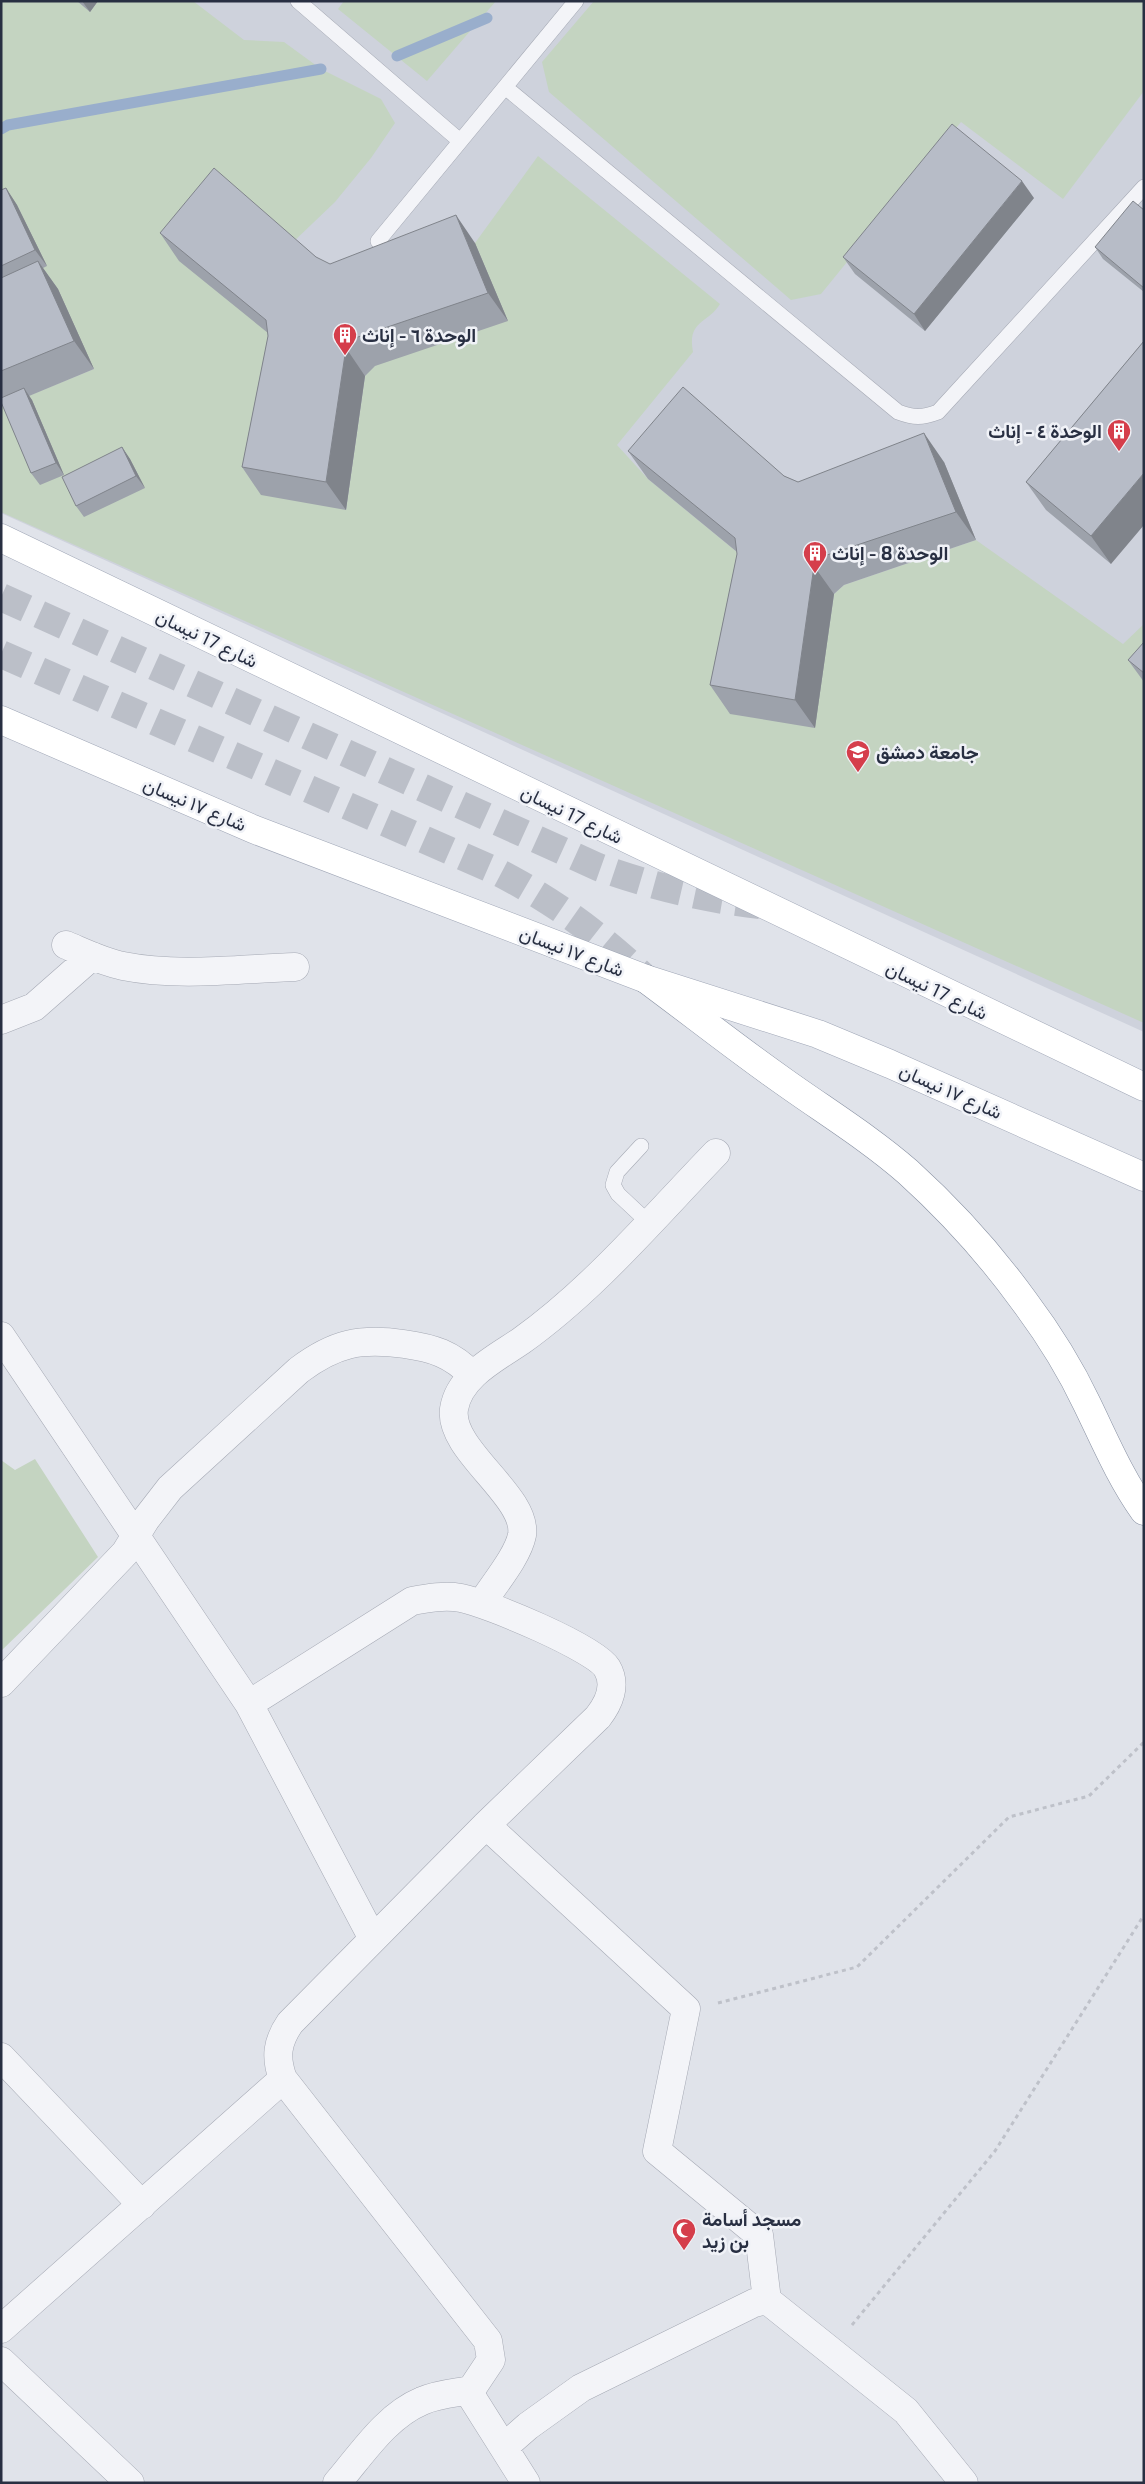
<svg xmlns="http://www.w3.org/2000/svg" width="1145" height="2484" viewBox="0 0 1145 2484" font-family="'Exo 2',Vazirmatn,sans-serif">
<rect width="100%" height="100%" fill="#e0e3ea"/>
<path fill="#ced2dc" d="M 1,1 L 1144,1 L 1144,1032 L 1,513 Z"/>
<path fill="#c4d4c1" d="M 1,1 L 193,1 L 244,40 L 284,42 L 321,69 L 381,99 L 395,123 L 371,158 L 335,202 L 290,245 L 286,348 L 346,510 L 365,376 L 475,243 L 538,156 L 720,304 C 708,324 687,320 693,352 L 617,445 L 648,479 L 754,566 L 814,728 L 834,594 L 844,585 L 976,540 L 1123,644 L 1144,624 L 1144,1023 L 1,512 L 1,407 L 94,369 L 1,213 Z
M 344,1 L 496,1 L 427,81 L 338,9 Z
M 594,1 L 1144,1 L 1144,91 L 1063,199 L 961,122 L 821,294 L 791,300 L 549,92 L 542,62 Z
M 35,1459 L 98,1557 L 1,1651 L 1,1460 L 15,1470 Z"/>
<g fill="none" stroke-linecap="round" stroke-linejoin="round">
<path stroke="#99aecc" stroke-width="11" d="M 397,56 L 487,18
M 1,129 L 8,125 L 321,69"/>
<path stroke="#bbbfc8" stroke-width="28" stroke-dasharray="28 14" stroke-linecap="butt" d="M 1,597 L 598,867 C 651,886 704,899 760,905
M 1,654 L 496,871 C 552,900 601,935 646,979"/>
<g stroke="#a5a9b4" stroke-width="16">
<path id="service" d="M 298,1 L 460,141
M 505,87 L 898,412 C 914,418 922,418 938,412 L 1144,187
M 378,241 L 576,1
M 641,1146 L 617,1172 L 613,1185 L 618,1194 L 649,1223"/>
</g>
<g stroke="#a5a9b4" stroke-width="29">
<path id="minor" d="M 66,945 C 85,953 103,962 123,966 C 177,977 240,969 295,967
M 1,1020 L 34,1007 L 92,956
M 1,1336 L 249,1704 L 373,1939
M 482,1603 C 494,1584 518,1556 522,1535 C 528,1496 448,1450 454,1409 C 459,1376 496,1358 521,1341 C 594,1289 654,1217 716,1153
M 1,1683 L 125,1553 L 146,1519 L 170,1488 L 299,1370 C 335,1343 360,1338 404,1344 C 433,1348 452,1354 472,1375
M 249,1704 L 412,1601 C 428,1598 445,1595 461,1598 C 487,1603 595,1648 607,1668 C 617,1685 609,1703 598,1717 L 486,1825 L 290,2023 C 277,2042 275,2057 283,2079 L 488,2341 L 491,2360 L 471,2390 L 473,2399 L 526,2483
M 486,1825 L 686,2009 L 657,2151 L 759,2235 L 767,2300 L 906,2411 L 964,2483
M 1,2057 L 142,2205
M 1,2329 L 283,2079
M 1,2361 L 130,2483
M 504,2447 L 528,2426 L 581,2388 L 754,2303 L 767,2300
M 337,2483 C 362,2454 386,2416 422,2401 C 437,2394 455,2393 471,2390"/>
</g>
<g stroke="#9fa6b6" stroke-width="29">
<path id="primary" d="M 1,538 L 1144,1087
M 1,720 L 253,829 L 646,979 L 818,1034 L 890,1064 L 1144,1177"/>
</g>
<g stroke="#868fa1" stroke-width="29">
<path id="trunk" d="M 646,979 C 692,1013 736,1048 783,1081 C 825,1111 869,1138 908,1172 C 951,1211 990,1254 1024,1301 C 1048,1333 1070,1368 1087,1404 C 1105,1441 1120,1477 1144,1511"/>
</g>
<path stroke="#bec1c9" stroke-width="3" stroke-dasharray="4 4" stroke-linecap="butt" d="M 718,2003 L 857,1967 L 1009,1817 L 1089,1796 L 1144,1742
M 852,2325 L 995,2151 L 1144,1915"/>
<use href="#service" stroke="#f3f4f8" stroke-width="15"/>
<use href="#minor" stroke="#f3f4f8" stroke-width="28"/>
<use href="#primary" stroke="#fff" stroke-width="28"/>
<use href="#trunk" stroke="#fff" stroke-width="28"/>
</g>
<path fill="#9da2ab" d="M 77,1 L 98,1 L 90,12 Z
M 6,188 L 17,205 L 47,266 L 43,268 L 58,289 L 94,369 L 29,396 L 32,400 L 64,475 L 40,485 L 31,473 L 3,406 L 1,407 L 1,190 Z
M 1034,198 L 925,331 L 855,274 L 843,257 Z
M 1144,210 L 1144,292 L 1103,259 L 1095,247 Z
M 160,233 L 330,264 L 475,243 L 508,321 L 375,366 L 365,376 L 346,510 L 261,495 L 242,467 L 268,336 L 268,333 L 179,261 Z
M 1144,341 L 1111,564 L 1046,510 L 1026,482 Z
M 122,447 L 130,459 L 145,488 L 84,517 L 76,506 Z
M 628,451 L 784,476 L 798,482 L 944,462 L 976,540 L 844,585 L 834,594 L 815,728 L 730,714 L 710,685 L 737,554 L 737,552 L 648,479 Z
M 1144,642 L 1144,682 L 1128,660 Z"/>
<path fill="#80848b" d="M 82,1 L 98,1 L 90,12 Z
M 1022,181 L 1034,198 L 925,331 L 914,314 Z
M 6,188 L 17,205 L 47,266 L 35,250 Z
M 456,215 L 475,243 L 508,321 L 488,293 Z
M 38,261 L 58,289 L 94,369 L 74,341 Z
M 346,348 L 365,376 L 346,510 L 326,482 Z
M 24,388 L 32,400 L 64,475 L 56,463 Z
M 924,433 L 944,462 L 976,540 L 956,512 Z
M 122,447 L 130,459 L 145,488 L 136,476 Z
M 1144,473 L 1144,525 L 1111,564 L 1091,536 Z
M 814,566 L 834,594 L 815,728 L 795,700 Z"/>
<path fill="#b7bcc7" stroke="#80848b" d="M 952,124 L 1022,181 L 914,314 L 843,257 Z
M 214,168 L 316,257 L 330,264 L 456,215 L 488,293 L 355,338 L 346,348 L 326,482 L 242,467 L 268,336 L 266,320 L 160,233 Z
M 6,188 L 35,250 L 1,266 L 1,190 Z
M 1133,201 L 1144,210 L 1144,288 L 1095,247 Z
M 38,261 L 74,341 L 1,371 L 1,278 Z
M 1144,341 L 1144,473 L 1091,536 L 1026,482 Z
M 683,387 L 784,476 L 798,482 L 924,433 L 956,512 L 824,556 L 814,566 L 795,700 L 710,685 L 737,554 L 735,538 L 628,451 Z
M 24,388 L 56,463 L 31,473 L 1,402 L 1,398 Z
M 122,447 L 136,476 L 76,506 L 62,477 Z
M 1144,642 L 1144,673 L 1128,660 Z"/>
<defs>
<g id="building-pin" transform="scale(1.25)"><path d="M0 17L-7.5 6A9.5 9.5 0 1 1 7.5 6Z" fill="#d53e4b" stroke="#f0f2f7"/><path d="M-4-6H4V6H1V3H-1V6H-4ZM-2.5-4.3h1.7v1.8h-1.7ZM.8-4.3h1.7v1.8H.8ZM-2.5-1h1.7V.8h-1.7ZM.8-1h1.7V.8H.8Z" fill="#fff"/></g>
<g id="university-pin" transform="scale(1.25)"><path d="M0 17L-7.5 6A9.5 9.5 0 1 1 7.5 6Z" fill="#d53e4b" stroke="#f0f2f7"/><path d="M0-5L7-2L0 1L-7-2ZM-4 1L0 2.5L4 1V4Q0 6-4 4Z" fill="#fff"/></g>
<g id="mosque-pin" transform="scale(1.25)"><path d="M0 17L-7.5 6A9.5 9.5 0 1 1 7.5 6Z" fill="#d53e4b" stroke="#f0f2f7"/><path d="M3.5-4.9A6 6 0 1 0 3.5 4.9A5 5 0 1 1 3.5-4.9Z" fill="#fff"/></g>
</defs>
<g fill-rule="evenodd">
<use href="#building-pin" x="345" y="335"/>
<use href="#building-pin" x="1119" y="431"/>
<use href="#building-pin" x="815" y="553"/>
<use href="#university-pin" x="858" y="752"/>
<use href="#mosque-pin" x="684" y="2230"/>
</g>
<g text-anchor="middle" stroke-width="5" stroke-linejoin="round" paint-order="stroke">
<g font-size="19" font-weight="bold" fill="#282f42" stroke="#f0f2f7" text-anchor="start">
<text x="362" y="342">الوحدة ٦ - إناث</text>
<text x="1102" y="438" text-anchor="end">الوحدة ٤ - إناث</text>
<text x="832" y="560">الوحدة 8 - إناث</text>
<text x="876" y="759">جامعة دمشق</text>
<text x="702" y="2226">مسجد أسامة<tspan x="702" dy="22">بن زيد</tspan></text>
</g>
<g font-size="19" fill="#282f42" stroke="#f0f2f7">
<text transform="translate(207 638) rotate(26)" y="7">شارع 17 نيسان</text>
<text transform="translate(195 804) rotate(23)" y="7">شارع ١٧ نيسان</text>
<text transform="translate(572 814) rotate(26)" y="7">شارع 17 نيسان</text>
<text transform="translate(572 951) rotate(21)" y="7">شارع ١٧ نيسان</text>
<text transform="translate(937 990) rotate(26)" y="7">شارع 17 نيسان</text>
<text transform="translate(951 1091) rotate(24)" y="7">شارع ١٧ نيسان</text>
</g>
</g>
<rect width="1145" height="2484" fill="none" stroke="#282f42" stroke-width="5"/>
</svg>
